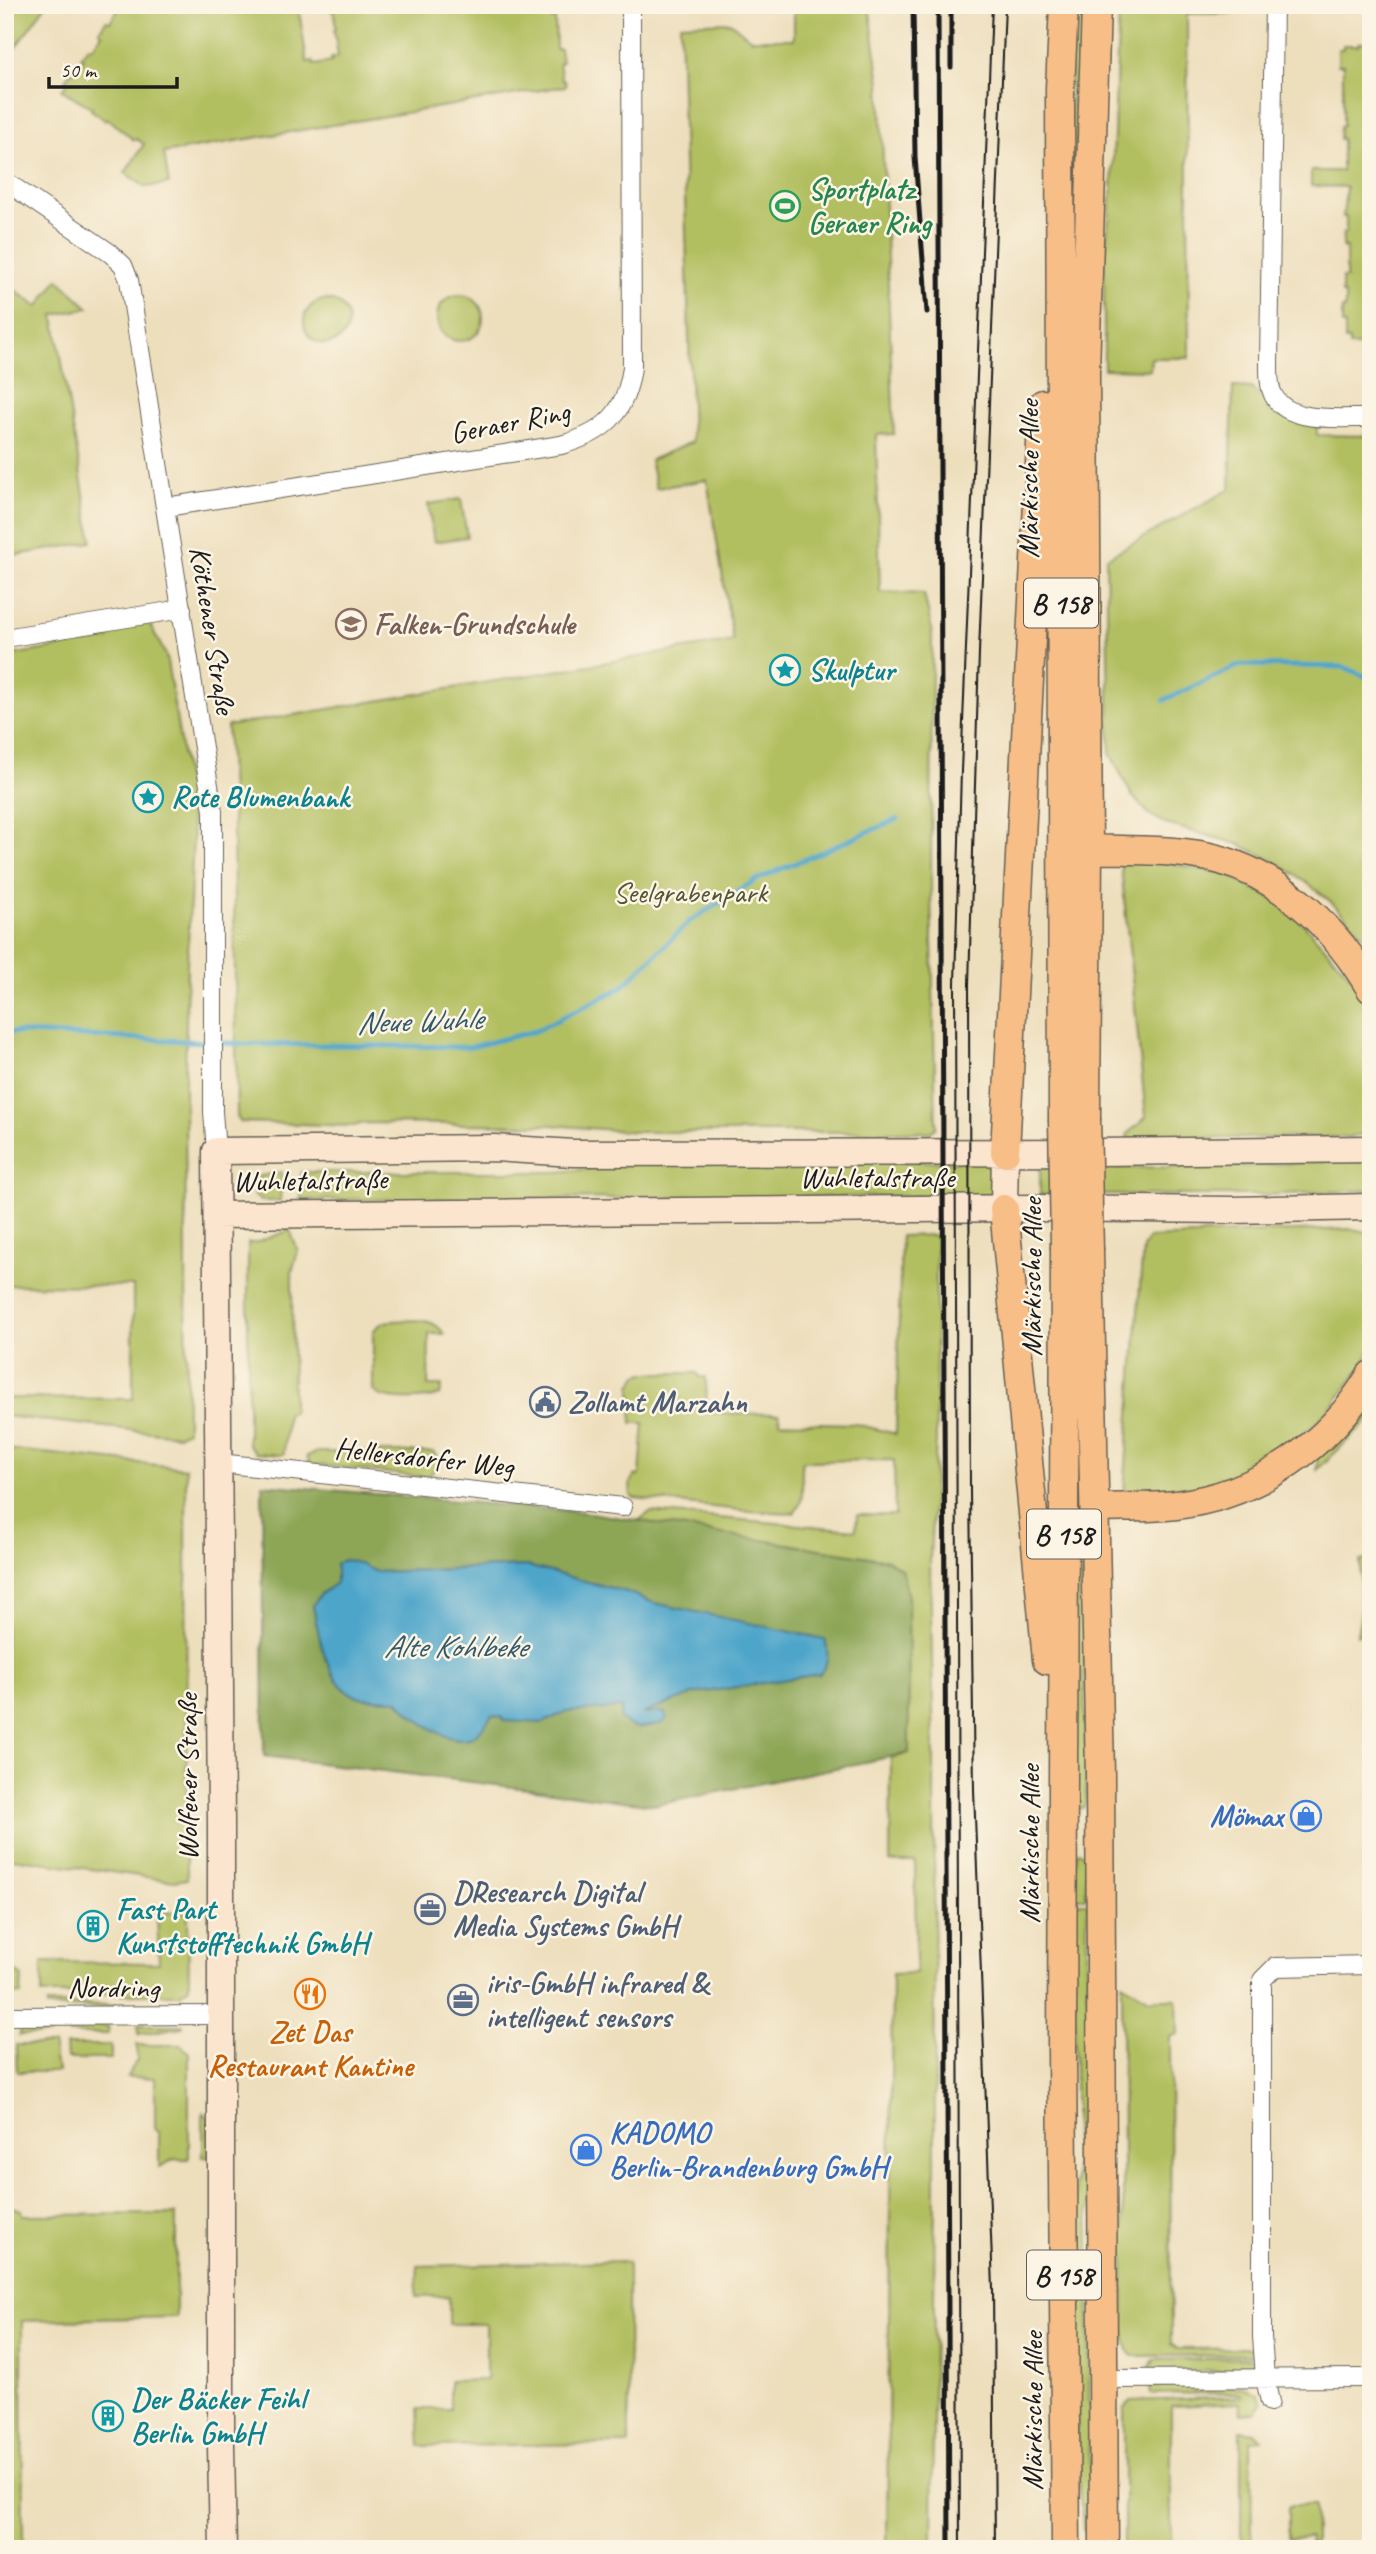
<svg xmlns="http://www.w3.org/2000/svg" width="1376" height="2554" viewBox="0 0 1376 2554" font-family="Caveat,sans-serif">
<rect width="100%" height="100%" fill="#fcf5e5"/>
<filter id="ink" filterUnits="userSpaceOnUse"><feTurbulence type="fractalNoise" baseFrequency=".0143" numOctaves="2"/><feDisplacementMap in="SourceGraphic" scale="14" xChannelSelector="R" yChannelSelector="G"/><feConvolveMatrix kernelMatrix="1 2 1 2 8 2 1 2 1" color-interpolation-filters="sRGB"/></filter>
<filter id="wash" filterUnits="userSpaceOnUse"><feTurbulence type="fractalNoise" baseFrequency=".00686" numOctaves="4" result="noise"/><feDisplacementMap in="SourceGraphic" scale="28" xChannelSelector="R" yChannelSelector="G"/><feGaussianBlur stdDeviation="1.57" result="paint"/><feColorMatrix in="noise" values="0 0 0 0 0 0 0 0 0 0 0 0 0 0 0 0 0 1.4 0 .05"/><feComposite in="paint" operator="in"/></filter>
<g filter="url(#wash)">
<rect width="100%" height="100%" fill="#eddebc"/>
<path fill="#b2bf61" stroke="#676e3e" stroke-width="2" d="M 5,5 L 46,5 L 5,62 Z
M 117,5 L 298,5 L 307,62 L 313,61 L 314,65 L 332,62 L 331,58 L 338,57 L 334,29 L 336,28 L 334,11 L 331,11 L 330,5 L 549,5 L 552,19 L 555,19 L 556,49 L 560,49 L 562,62 L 559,63 L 562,80 L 565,80 L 566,86 L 164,153 L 169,184 L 145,187 L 125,173 L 144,144 L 136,139 L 134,140 L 107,118 L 105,120 L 91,110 L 92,108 L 62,90 L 68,82 L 65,80 L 71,71 L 74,72 L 84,59 L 81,56 L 89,46 L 92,48 L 102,34 L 99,31 L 106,21 L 110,22 L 120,7 Z
M 794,5 L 869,5 L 880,83 L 894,434 L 876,435 L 880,592 L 924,594 L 932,630 L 931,890 L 936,1127 L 931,1132 L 637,1132 L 551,1125 L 364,1123 L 354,1126 L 241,1122 L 237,1117 L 233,826 L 227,726 L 733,641 L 707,480 L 656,488 L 650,460 L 692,442 L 680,24 L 730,22 L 751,39 L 794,39 Z
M 1071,5 L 1084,5 L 1078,101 L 1076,199 L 1070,199 Z
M 1119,5 L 1237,5 L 1232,13 L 1187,14 L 1189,358 L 1151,358 L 1150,370 L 1104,369 L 1104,263 L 1112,188 Z
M 1359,42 L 1371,42 L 1371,340 L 1365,340 L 1364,346 L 1349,346 L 1349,340 L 1345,340 L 1345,325 L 1342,325 L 1342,309 L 1345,309 L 1345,294 L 1342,294 L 1342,278 L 1346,278 L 1346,248 L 1343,248 L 1343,233 L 1346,232 L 1346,217 L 1343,217 L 1346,187 L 1311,186 L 1311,171 L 1342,171 L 1342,139 L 1339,139 L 1340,127 L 1343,126 L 1343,65 L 1338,65 L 1338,49 L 1343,49 L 1343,45 L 1358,45 Z
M 58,279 L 89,308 L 54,315 L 92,542 L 5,557 L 5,283 L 38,307 Z
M437 318a23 23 0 1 1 46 0a23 23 0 1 1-46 0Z
M304 322a22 22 0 1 1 44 0a22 22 0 1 1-44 0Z
M 1233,387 L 1251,388 L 1287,418 L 1317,426 L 1317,435 L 1371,436 L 1371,943 L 1330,901 L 1302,879 L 1270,859 L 1238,844 L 1166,824 L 1149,814 L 1132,796 L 1110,753 L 1106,558 L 1230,489 Z
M 461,499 L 467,537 L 434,542 L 428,504 Z
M 149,623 L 166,655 L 188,789 L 193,838 L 187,966 L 185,1085 L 187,1431 L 178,1435 L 5,1416 L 5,1398 L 133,1399 L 133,1286 L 5,1285 L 5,656 L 109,639 L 108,628 Z
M 1153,860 L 1226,874 L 1287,906 L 1359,985 L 1371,1009 L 1371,1128 L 1360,1135 L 1349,1137 L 1128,1139 L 1127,1135 L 1146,1117 L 1121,867 L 1122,863 Z
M 1371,1158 L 1371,1190 L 1262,1195 L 1040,1195 L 1040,1168 L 1232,1167 Z
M 987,1161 C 995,1169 997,1187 991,1196 L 301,1200 L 301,1172 L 558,1172 L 636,1163 Z
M 282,1172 L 280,1201 L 261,1201 L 255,1196 L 255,1177 Z
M 1352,1229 L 1371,1233 C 1371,1262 1371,1290 1371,1319 C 1371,1329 1373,1342 1370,1351 C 1365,1364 1354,1377 1347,1387 C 1296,1457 1211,1502 1124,1491 L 1143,1247 L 1149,1238 L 1197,1236 L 1203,1234 Z
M 290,1230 L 298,1251 L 292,1272 L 293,1412 L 287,1413 L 284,1453 L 281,1455 L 256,1453 L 248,1444 L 248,1243 L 255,1243 Z
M 936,1235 L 936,1440 L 930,1560 L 934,1756 L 935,2181 L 932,2549 L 887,2549 L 892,1974 L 916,1973 L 915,1862 L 890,1862 L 891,1759 L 909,1753 L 908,1598 L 902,1570 L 888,1560 L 638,1521 L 650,1512 L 856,1530 L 857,1515 L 895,1515 L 894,1460 L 803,1461 C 799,1478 808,1499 794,1513 L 748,1511 L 634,1498 L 631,1496 L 630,1483 L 634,1476 L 640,1475 L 644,1423 L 632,1423 L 631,1386 L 638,1375 L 645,1373 L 697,1373 L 700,1377 L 706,1377 L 707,1413 L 779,1414 L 780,1422 L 856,1424 L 896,1434 L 901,1236 Z
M 390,1321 C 410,1321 433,1315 444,1334 L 429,1334 L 428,1386 L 442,1386 L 440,1395 C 426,1400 382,1403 373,1390 L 373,1331 L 381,1324 Z
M 1371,1401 L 1371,1416 L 1364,1425 L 1317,1470 L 1317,1457 L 1331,1447 Z
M 5,1449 L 186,1468 L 187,1879 L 174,1881 L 5,1857 Z
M 317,1452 L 434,1452 L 439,1461 L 439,1466 L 428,1476 L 422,1477 L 310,1464 L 307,1456 Z
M 1075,1482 L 1082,1483 L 1086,1802 L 1084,1807 L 1079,1809 L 1075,1806 Z
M 1371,1559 L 1371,1635 L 1357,1635 L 1361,1613 L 1360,1561 Z
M 1079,1851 L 1086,1856 L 1086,1898 L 1073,1898 L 1076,1852 Z
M 1074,1903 L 1087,1903 L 1090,2528 L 1087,2532 L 1083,2530 L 1077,2464 Z
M 188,1912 L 189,1987 L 180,1994 L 42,1994 L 42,1962 L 159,1963 L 157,1913 Z
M 5,1962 L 22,1977 L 21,1994 L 5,1995 Z
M 1122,1983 L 1150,1999 L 1177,1999 L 1178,2034 L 1170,2037 L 1171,2344 L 1178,2349 L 1250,2348 L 1255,2351 L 1255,2355 L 1133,2356 L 1128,2350 L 1124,2336 Z
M 47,2004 L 183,2006 L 47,2008 Z
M 138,2025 L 183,2025 L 183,2027 L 138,2034 Z
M 22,2026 L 48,2026 L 50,2035 L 19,2035 Z
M 71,2026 L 108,2026 L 109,2034 L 69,2034 Z
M 16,2045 L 54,2045 L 54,2060 L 59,2072 L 17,2072 Z
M 66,2045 L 111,2045 L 111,2059 L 67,2059 Z
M 137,2045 L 181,2045 L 189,2053 L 189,2159 L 175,2159 L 159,2167 L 159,2131 L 155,2130 L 155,2078 L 127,2077 L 137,2060 Z
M 203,2112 L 209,2118 L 209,2157 L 203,2157 Z
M 13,2207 L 21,2210 L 22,2215 L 176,2214 L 176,2317 L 22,2321 L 23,2549 L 5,2549 L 5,2217 Z
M 622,2261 L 627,2262 L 628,2267 L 629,2444 L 420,2446 L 418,2409 L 450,2409 L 450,2381 L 486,2380 L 486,2324 L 449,2324 L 449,2296 L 416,2297 L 418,2266 Z
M 1250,2358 L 1253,2362 L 1242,2371 L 1150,2371 L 1149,2368 L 1154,2360 Z
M 1150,2386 L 1243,2387 L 1258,2394 L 1262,2403 L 1255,2413 L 1241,2414 L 1240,2403 L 1171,2406 L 1171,2549 L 1124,2549 L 1124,2410 L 1131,2401 L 1241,2397 L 1240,2393 L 1151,2394 Z
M 1241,2430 L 1255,2432 L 1262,2440 L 1251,2441 L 1252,2549 L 1241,2549 Z
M 1292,2505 L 1315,2505 L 1315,2549 L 1310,2549 L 1310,2538 L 1288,2539 L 1288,2507 Z"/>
<path fill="#8da657" stroke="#54613a" stroke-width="2" fill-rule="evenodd" d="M 262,1484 L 590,1513 L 888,1560 L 902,1570 L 908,1598 L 909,1753 L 655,1805 L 264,1756 ZM 527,1566 L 627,1592 L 654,1603 L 697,1613 L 819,1674 L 693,1694 L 639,1715 L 622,1707 L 565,1712 L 543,1723 L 492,1715 L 486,1723 L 448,1736 L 416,1718 L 398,1700 C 386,1699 372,1700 360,1697 C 327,1690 318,1633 313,1605 L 322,1593 L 362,1567 L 377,1572 Z"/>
<path fill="#4da5ca" stroke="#346073" stroke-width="2" d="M 344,1560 C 356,1560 365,1568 377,1572 L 527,1566 L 627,1592 L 654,1603 L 825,1639 C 828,1652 830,1664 819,1674 L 693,1694 L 642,1714 L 664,1712 L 667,1718 L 663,1723 C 648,1726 631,1733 620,1718 L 622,1708 L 565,1712 L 543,1723 L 504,1721 L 502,1717 L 492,1715 C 486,1723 479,1735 469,1738 C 446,1745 411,1716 398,1700 C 386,1699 372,1700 360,1697 C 327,1690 318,1633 313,1605 L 322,1593 L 336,1583 L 336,1564 Z"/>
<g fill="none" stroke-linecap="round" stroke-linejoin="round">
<path stroke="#4da5ca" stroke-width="5" d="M 1164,700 L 1240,665 L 1344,667 L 1371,679
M 5,1032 L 246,1044 L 471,1047 L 535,1031 L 621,988 L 690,921 L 756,880 L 898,819"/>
</g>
</g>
<g filter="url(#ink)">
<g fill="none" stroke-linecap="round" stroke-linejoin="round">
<g stroke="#656054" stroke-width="20">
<path id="street" d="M 1274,5 L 1269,366 C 1269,374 1269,382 1271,389 C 1281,426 1342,417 1371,418
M 5,181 L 110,253 L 123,265 L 129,280 L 213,811 L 213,1112 L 216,1151
M 166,507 L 561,445 C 605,433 626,413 632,367 L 631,5
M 5,638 L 182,609
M 219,1463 L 623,1507
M 5,2016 L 220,2015
M 1103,2379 L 1371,2378
M 1270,2402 L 1265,2378 L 1262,2336 L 1262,1980 L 1275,1967 L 1371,1965"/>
</g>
<g stroke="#656054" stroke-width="29">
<path id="secondary" d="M 1004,1209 L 1005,1152
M 217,1215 L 1034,1208 L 1232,1210 L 1371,1207
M 223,2549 L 221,2446 L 221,1824 L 216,1151 L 494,1148 L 573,1153 L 1097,1152 L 1371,1149"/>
</g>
<g stroke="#656054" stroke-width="31">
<path id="primary" d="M 1088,849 C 1132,851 1178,848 1221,860 C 1287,880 1337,931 1371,989
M 1086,1118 L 1088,849 L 1085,372 L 1096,5
M 1063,1119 L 1060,88 L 1064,5
M 1005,1152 L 1043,404
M 1004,1209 L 1047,1660
M 1065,1249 L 1062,2050 L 1066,2549
M 1089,1250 L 1100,1774 L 1104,2549
M 1095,1508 C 1122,1507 1149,1508 1176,1505 C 1258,1495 1330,1445 1371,1375"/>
</g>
<use href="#street" stroke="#fff" stroke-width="18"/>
<use href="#secondary" stroke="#fce5cf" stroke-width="26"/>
<use href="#primary" stroke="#f7be87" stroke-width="28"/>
<path stroke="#1c1c1c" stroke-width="2" d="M 960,2549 L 955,983 L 961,771 L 992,5
M 995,2549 L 993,2288 L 974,1790 L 970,1492 L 969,984 L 979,652 L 1005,5"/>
<path stroke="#1c1c1c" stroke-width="5" d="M 913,5 L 915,157 L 927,312
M 938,5 L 949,2549
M 951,5 L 951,67"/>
<g stroke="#656054" stroke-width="31" stroke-linecap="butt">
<path id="primary-bridge" d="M 1086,1118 L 1089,1250
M 1063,1119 L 1065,1249"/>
</g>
<use href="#primary-bridge" stroke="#f7be87" stroke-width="28"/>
</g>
</g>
<defs>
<g id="stadium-ring" transform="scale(1.575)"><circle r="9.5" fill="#fcf5e5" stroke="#2e9e5b" stroke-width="1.5"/><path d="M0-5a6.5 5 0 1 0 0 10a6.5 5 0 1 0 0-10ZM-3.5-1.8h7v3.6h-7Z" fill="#2e9e5b"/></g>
<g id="school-ring" transform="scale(1.575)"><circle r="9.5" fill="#fcf5e5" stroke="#8d6e63" stroke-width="1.5"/><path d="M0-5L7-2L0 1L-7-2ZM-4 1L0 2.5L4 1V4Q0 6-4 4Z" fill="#8d6e63"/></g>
<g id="sight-ring" transform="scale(1.575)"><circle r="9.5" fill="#fcf5e5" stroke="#0f9aa8" stroke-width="1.5"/><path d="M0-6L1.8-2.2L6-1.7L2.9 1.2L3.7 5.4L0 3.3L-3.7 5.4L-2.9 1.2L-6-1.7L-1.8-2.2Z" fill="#0f9aa8"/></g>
<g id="civic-ring" transform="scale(1.575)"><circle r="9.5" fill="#fcf5e5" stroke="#5c6f8a" stroke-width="1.5"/><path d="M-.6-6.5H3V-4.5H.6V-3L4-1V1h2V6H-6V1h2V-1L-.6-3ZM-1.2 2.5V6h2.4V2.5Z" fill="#5c6f8a"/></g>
<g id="shop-ring" transform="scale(1.575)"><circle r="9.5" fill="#fcf5e5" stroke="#3f7fe0" stroke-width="1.5"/><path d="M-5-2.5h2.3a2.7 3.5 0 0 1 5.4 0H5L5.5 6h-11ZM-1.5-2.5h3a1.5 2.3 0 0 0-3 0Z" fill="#3f7fe0"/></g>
<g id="office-ring" transform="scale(1.575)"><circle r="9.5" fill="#fcf5e5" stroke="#5c6f8a" stroke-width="1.5"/><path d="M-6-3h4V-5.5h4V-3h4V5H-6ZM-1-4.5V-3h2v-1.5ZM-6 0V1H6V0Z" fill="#5c6f8a"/></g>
<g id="building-ring" transform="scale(1.575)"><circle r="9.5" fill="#fcf5e5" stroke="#0f9aa8" stroke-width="1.5"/><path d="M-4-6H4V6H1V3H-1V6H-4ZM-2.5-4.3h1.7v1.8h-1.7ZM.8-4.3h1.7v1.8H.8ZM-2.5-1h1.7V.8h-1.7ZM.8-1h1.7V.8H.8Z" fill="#0f9aa8"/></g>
<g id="restaurant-ring" transform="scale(1.575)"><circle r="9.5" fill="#fcf5e5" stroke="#e8710a" stroke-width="1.5"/><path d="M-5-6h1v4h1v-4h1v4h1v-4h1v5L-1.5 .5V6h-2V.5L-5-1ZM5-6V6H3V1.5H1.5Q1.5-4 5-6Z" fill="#e8710a"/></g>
</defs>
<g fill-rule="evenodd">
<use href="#stadium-ring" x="785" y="206"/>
<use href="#school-ring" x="351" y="624"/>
<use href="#sight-ring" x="785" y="670"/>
<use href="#sight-ring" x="148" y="797"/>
<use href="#civic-ring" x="545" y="1402"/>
<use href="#shop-ring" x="1306" y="1816"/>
<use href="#office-ring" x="430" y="1909"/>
<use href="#building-ring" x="93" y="1926"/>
<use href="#restaurant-ring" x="310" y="1994"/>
<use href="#office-ring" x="463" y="2000"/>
<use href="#shop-ring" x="586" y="2150"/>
<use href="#building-ring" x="108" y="2416"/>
</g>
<g text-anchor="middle" stroke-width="5" stroke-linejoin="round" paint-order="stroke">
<g fill="#fcf5e5" stroke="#5f5d58" stroke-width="2">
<rect x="1024" y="578.5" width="74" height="49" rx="5"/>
<rect x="1027" y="1509.5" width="74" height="49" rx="5"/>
<rect x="1027" y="2250.5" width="74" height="49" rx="5"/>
</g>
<g font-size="28" font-weight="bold" fill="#1c1c1c">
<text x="1061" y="613">B 158</text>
<text x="1064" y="1544">B 158</text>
<text x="1064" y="2285">B 158</text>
</g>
<g font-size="30" font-weight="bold" fill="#27864d" stroke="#fcf5e5" text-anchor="start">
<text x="808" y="199">Sportplatz<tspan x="808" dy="34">Geraer Ring</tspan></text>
</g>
<g font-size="30" fill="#1c1c1c" stroke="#fcf5e5">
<text transform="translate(510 422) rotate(-11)" y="10">Geraer Ring</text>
<text transform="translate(1028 479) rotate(-90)" y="10">Märkische Allee</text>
<text transform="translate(213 630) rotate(81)" y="10">Köthener Straße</text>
<text x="877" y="1187">Wuhletalstraße</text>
<text transform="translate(310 1180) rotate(-1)" y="10">Wuhletalstraße</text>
<text transform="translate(1031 1277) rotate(-90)" y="10">Märkische Allee</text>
<text transform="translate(424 1457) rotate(6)" y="10">Hellersdorfer Weg</text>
<text transform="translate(187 1777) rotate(-90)" y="10">Wolfener Straße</text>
<text transform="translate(1029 1844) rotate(-90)" y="10">Märkische Allee</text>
<text x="113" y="1997">Nordring</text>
<text transform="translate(1032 2411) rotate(-90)" y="10">Märkische Allee</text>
</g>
<g font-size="30" font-weight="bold" fill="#785e54" stroke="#fcf5e5" text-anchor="start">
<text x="374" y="634">Falken-Grundschule</text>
</g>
<g font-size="30" font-weight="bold" fill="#0d838f" stroke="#fcf5e5" text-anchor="start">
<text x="808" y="680">Skulptur</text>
<text x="171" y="807">Rote Blumenbank</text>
<text x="116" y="1919">Fast Part<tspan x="116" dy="34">Kunststofftechnik GmbH</tspan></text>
<text x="131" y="2409">Der Bäcker Feihl<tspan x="131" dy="34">Berlin GmbH</tspan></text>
</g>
<g font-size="30" fill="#505534" stroke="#fcf5e5">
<text x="690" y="902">Seelgrabenpark</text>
</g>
<g font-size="30" font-weight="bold" fill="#4e5e75" stroke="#fcf5e5" text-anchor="start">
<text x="568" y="1412">Zollamt Marzahn</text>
<text x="453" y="1902">DResearch Digital<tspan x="453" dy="34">Media Systems GmbH</tspan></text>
<text x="486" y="1993">iris-GmbH infrared &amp;<tspan x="486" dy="34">intelligent sensors</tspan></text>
</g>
<g font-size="30" font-weight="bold" fill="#366cbe" stroke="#fcf5e5" text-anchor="end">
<text x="1283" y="1826">Mömax</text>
<text x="609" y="2143" text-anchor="start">KADOMO<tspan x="609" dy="34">Berlin-Brandenburg GmbH</tspan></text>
</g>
<g font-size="30" font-weight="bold" fill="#c56008" stroke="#fcf5e5">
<text x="310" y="2042">Zet Das<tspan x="310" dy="34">Restaurant Kantine</tspan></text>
</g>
<g font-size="32" font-style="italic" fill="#325a6a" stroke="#fcf5e5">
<text transform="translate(419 1020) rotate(-2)" y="11">Neue Wuhle</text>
<text x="455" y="1657">Alte Kohlbeke</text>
</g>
</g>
<rect width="1376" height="2554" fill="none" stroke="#fcf5e5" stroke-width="28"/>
<path d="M49 77v10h128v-10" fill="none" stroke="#1c1c1c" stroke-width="3.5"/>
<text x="60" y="77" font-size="21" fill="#1c1c1c" stroke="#fcf5e5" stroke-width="5" paint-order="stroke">50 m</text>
</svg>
